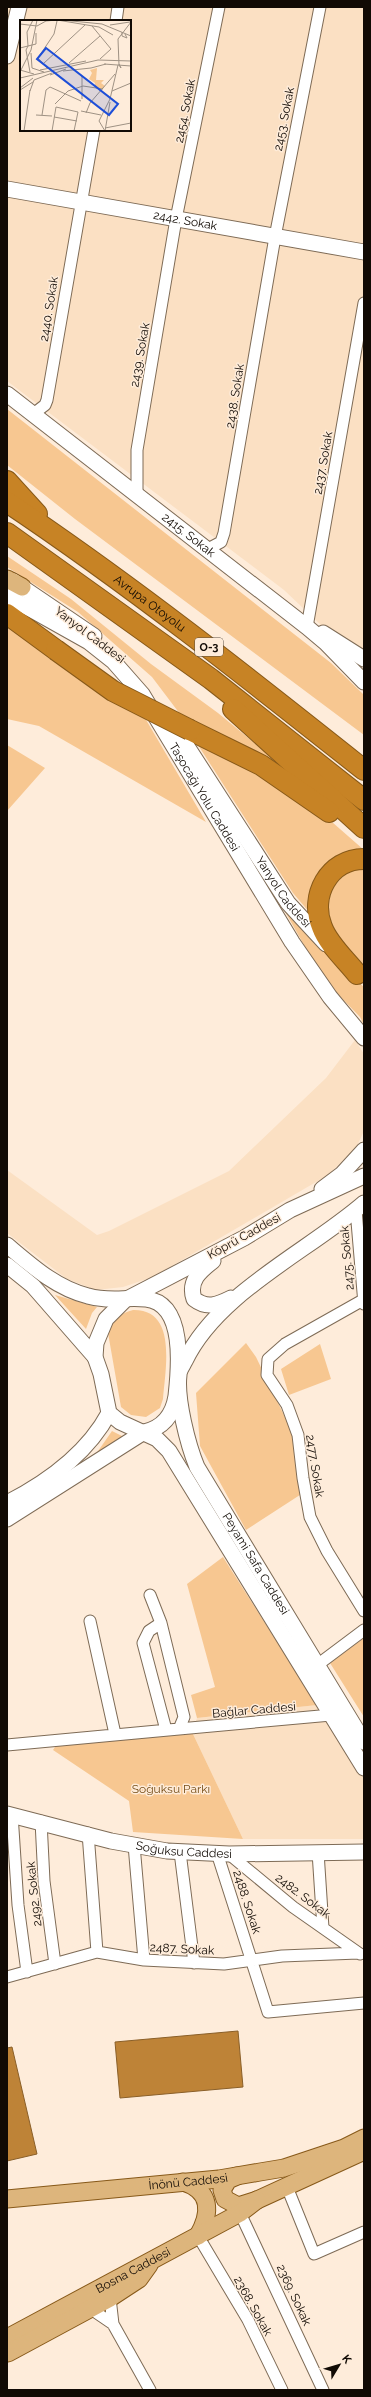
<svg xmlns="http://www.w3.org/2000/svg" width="371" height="2397" viewBox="0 0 371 2397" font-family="Raleway,sans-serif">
<rect width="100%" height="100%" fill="#feecda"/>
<path fill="#fbe0c3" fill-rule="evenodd" d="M 7,7 L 364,7 L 364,666 L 284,590 L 7,381 ZM 21,21 L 130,21 L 130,130 L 21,130 Z
M 355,1040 L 364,1054 L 364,1131 L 356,1148 L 328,1175 L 153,1277 L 123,1287 L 96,1290 L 67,1279 L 7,1233 L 7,1170 L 97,1235 L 109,1231 L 229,1171 L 326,1078 Z
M 317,1705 L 364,1778 L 364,1839 L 243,1839 L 192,1732 L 197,1718 Z"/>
<path fill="#f7c791" d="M 7,409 L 331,663 L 364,695 L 364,735 L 75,519 L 7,465 Z
M 7,556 L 71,599 L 151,664 L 218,713 L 285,768 L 183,718 L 152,677 L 78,612 L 7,567 Z
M 7,624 L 145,718 L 206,822 L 39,726 L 7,719 Z
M 7,745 L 45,768 L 7,811 Z
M 198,745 L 284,788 L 332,822 L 364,850 L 352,852 L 310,913 L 293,893 Z
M 364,865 L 364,965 C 338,943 310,903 345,875 C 350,870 358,868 364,865 Z
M 283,908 L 338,964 L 364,987 L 364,1025 L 360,1017 L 324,980 Z
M 55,1295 L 97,1307 L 92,1313 L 86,1329 Z
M 133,1310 C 178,1309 165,1370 163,1399 L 160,1408 L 146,1417 L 131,1415 L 121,1407 L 108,1333 C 113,1319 119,1314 133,1310 Z
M 246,1343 L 256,1357 L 293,1434 L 303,1493 L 246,1530 L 200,1446 L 196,1393 Z
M 320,1344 L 331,1379 L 289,1395 L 281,1369 Z
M 112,1431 L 124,1437 L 96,1454 Z
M 223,1557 L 317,1705 L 197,1718 L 191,1695 L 215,1687 L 187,1584 Z
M 364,1638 L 364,1717 L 330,1663 Z
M 192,1732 L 243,1839 L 133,1832 L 129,1801 L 53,1750 L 57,1744 Z"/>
<path fill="#be8337" stroke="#8a5f28" d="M 238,2031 L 243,2087 L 120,2098 L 115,2042 Z
M 12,2047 L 37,2154 L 7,2161 L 7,2048 Z"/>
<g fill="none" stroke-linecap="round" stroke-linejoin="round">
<g stroke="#7e6b56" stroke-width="13">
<path id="street" d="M 116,21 L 118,7
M 32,415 L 45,405 L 47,400 L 94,130
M 137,495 L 137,450 L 176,219 L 219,7
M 206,550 L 221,542 L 224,533 L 275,237 L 320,7
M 307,627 L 364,303
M 356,1210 L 364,1304
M 363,1300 L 285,1344 L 268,1359 L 267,1375 L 287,1405 L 298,1435 L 303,1478 L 310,1517 L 327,1551 L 364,1611
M 90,1621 L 115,1734
M 161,1623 L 149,1631 L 143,1643 L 166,1730
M 316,1666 L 364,1630
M 179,1729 L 331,1715
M 7,1745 L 179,1729 L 184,1717 L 161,1623 L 150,1595
M 12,1814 L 18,1905 L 27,1972
M 41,1821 L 44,1881 L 55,1964
M 88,1833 L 97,1952
M 134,1845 L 144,1960
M 180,1852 L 194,1963
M 318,1852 L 323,1928
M 217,1853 L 268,2012 L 364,2003
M 229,1854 L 293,1907 L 360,1954
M 7,1977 L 97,1952 L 144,1960 L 224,1964 L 282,1956 L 358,1953
M 287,2187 L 314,2254 L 364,2232
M 240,2213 L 323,2390
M 198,2236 L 248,2320 L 282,2390
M 110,2298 L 113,2324 L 150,2390
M 91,2309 L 113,2324"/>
</g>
<g stroke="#7e6b56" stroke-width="17">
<g id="secondary">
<path d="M 7,56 L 19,7"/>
<path id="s1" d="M 7,189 L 364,252"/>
<path id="s2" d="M 7,394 L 307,627 L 326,643 L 364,682"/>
<path d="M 13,581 L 94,636"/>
<path id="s3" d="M 7,596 L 89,642 L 113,661 L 142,694 L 292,942 L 330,997 L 364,1038"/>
<path d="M 323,633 L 364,659"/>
<path id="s4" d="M 170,720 L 288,903 L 326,944"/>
<path d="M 364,1176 L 290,1210 L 244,1238 L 125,1300 L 106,1319 L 96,1343 L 95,1357 L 101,1374 L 109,1413 L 120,1422 L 157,1439 L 169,1451 L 364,1768"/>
<path d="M 322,1189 L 342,1174 L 364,1150"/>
<path id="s5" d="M 364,1203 C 309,1251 217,1293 185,1361 C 183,1365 179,1370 179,1375 C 176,1399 188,1445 197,1467 L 364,1742"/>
<path d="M 7,1245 C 32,1266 56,1288 88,1296 C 108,1302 126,1297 146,1299 C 186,1303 179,1369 176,1396 C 173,1415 163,1428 144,1432 L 7,1519"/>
<path d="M 213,1261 C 200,1271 188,1281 194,1299 C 207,1309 217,1305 231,1298"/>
<path d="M 7,1265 L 33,1286 L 95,1357"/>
<path d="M 7,1503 C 48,1482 87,1454 109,1413"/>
<path id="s6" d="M 7,1814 L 111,1841 L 167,1851 L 229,1854 L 364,1852"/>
</g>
</g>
<g stroke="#875919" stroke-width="19">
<g id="primary">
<path d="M 7,579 L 22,587"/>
<path d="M 237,2176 L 228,2180 L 222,2190 L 225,2199 L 238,2206 L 257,2200 L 364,2151"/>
<path d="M 183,2182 C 212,2191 211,2213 198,2236"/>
<path id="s7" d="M 7,2199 L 219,2179 L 260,2172 L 284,2168 L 344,2148 L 364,2138"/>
<path id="s8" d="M 7,2338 L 240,2213 L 257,2200"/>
<path d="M 8,2353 L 110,2298 L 139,2279 L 149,2265"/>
</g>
</g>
<g stroke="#875919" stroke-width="22">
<g id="highway">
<path d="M 7,481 L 37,514"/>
<path id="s9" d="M 7,502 C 131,585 247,677 364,770"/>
<path d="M 7,533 L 211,679 L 364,800"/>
<path d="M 7,614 L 56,650"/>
<path d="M 233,709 L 364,828"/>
<path d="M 190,730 L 261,765 L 329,812"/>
<path d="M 357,974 C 346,960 328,944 322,927 C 309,896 329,859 364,859"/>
</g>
</g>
<use href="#street" stroke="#fff" stroke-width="11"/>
<use href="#secondary" stroke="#fff" stroke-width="15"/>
<use href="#primary" stroke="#ddb57c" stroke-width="17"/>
<use href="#highway" stroke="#c78325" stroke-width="20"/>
<g stroke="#875919" stroke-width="22" stroke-linecap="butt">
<path id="highway-bridge" d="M 56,650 L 113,691 L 190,730"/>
</g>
<use href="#highway-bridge" stroke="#c78325" stroke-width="20"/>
</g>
<g text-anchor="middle" stroke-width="3" stroke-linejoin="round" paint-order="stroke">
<rect fill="#feecda" stroke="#584e44" stroke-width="1" x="195" y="638" width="28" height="18" rx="3"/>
<g font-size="11" font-weight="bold" fill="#110a04">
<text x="209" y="651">O-3</text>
</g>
<g font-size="12" fill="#110a04" stroke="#feecda">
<text transform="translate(185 111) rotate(-79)" y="4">2454. Sokak</text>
<text transform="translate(284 119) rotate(-79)" y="4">2453. Sokak</text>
<text dy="4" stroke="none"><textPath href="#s1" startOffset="181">2442. Sokak</textPath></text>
<text transform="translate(49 309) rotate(-81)" y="4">2440. Sokak</text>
<text transform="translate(140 355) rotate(-80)" y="4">2439. Sokak</text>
<text transform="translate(235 396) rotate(-81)" y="4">2438. Sokak</text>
<text transform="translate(323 463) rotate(-80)" y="4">2437. Sokak</text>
<text dy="4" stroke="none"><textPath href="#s2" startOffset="230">2415. Sokak</textPath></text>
<text dy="4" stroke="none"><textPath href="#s9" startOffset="175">Avrupa Otoyolu</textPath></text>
<text transform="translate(90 635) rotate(37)" y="4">Yanyol Caddesi</text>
<text dy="4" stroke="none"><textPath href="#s3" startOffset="289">Taşocağı Yolu Caddesi</textPath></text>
<text dy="4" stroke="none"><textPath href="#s4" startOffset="206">Yanyol Caddesi</textPath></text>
<text transform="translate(244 1236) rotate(-29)" y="4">Köprü Caddesi</text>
<text transform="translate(347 1258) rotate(-95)" y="4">2475. Sokak</text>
<text transform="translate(315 1466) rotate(81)" y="4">2477. Sokak</text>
<text dy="4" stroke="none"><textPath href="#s5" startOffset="464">Peyami Safa Caddesi</textPath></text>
<text transform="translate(254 1710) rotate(-5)" y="4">Bağlar Caddesi</text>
<text dy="4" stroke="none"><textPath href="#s6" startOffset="181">Soğuksu Caddesi</textPath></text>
<text transform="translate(34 1894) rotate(-96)" y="4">2492. Sokak</text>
<text transform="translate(303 1896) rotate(37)" y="4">2482. Sokak</text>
<text transform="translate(247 1902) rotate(72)" y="4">2488. Sokak</text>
<text transform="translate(182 1949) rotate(3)" y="4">2487. Sokak</text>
<text dy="4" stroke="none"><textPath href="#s7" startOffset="182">İnönü Caddesi</textPath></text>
<text dy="4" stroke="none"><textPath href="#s8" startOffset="143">Bosna Caddesi</textPath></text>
<text transform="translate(294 2295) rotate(65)" y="4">2369. Sokak</text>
<text transform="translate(253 2306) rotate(61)" y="4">2368. Sokak</text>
</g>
<g font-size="12" fill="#764d16" stroke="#feecda">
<text x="171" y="1793">Soğuksu Parkı</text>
</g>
</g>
<g transform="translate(20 20)">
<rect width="111" height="111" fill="#feecda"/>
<path d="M 77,48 L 76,60 L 84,60 L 81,63 L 85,66 L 83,69 L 75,68 L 75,63 L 69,59 L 72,53 L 70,50 Z" fill="#f7c791"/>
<path fill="none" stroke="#9f9284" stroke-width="1" d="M 37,0 L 79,7 L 93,15M 42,0 L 82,4 L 111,16M 0,4 L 17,6 L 26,1 L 36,0M 90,5 L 110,2M 72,6 L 91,29 L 80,39M 102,12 L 102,16 L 107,18 L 105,14M 0,28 L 16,24 L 16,13M 11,33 L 12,48 L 24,52M 49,43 L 80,16M 23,44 L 65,5M 84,44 L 111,46M 99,44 L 101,48 L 99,45 L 98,19 L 111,2M 27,48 L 18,38 L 34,14 L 37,1M 71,48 L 86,44M 0,50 L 14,54M 20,50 L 66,41M 43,51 L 71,48M 0,52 L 11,30 L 17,0M 10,52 L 6,30 L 8,26 L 7,12 L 13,0M 30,55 L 46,49M 62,56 L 62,79M 0,58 L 78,40 L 111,41M 63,66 L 83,69M 0,68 L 13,58M 0,70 L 13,62M 10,71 L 14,60 L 32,53M 92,71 L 111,63M 35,84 L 48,71 L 63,66M 36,87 L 58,92M 61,91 L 81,95M 66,93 L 70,83 L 95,54M 16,95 L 32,96M 22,95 L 26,70 L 30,67 L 61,81M 34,97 L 57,101M 85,108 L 111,103M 4,111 L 10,70M 32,111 L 36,87M 54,111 L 58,92M 85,111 L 79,101 L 90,79 L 98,45M 85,111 L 90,82"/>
<path fill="#1d4ed8" fill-opacity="0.15" stroke="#1d4ed8" stroke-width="2" d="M 26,28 L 98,84 L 89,95 L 17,39 Z"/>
<rect width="111" height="111" fill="none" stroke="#110a04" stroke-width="2"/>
</g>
<rect width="371" height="2397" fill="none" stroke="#110a04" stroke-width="16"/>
<g transform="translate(339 2365) rotate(52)" stroke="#feecda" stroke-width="3" paint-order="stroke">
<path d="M0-3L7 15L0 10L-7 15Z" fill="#110a04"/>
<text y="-6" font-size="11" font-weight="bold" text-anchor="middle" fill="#110a04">K</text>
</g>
</svg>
